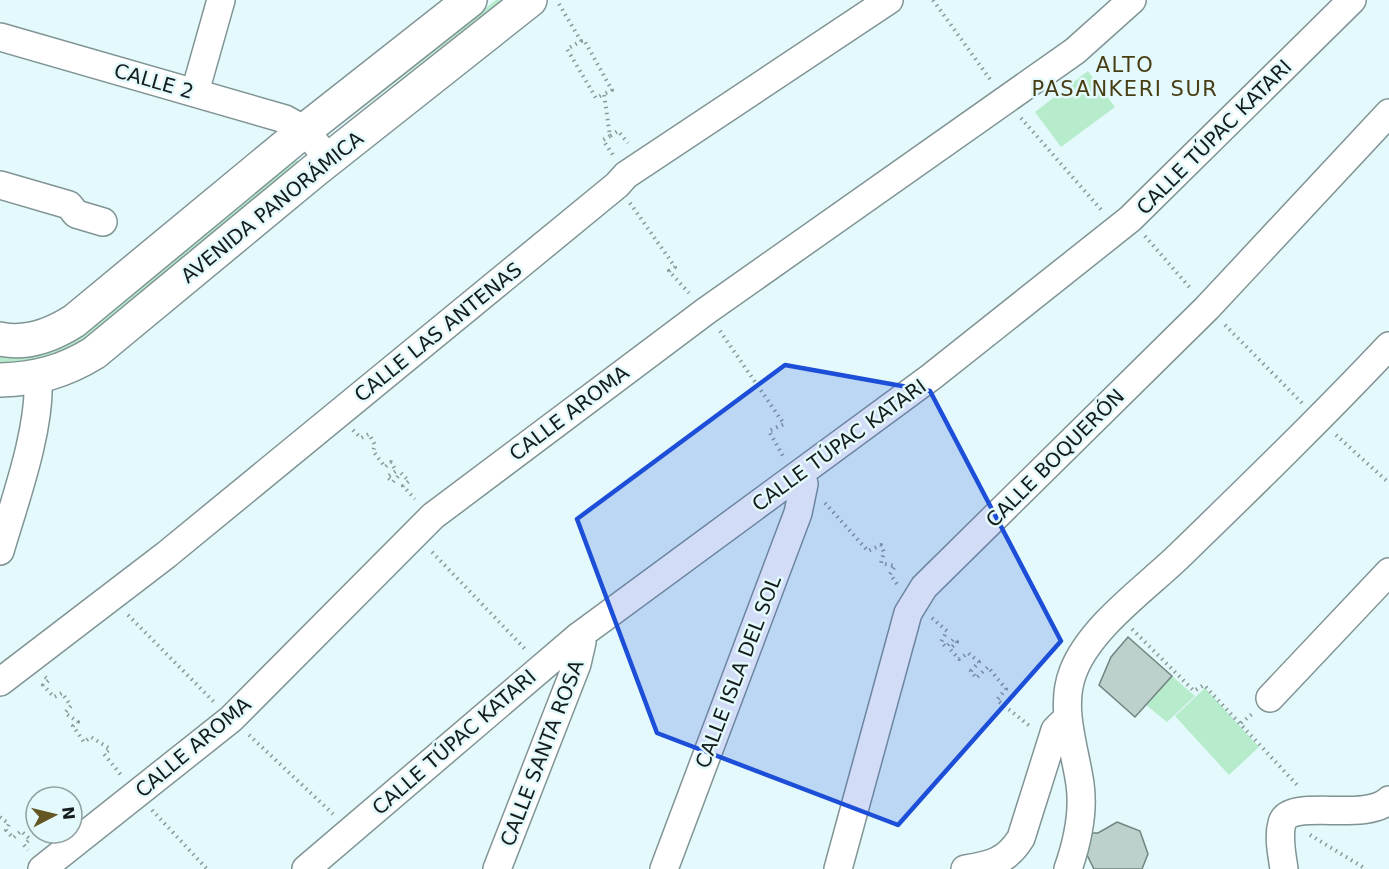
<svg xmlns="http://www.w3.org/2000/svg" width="1389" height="869" viewBox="0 0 1389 869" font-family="'DejaVu Sans',sans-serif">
<rect width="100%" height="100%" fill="#e4f9fb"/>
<path fill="#b6eccc" d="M 496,0 L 502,0 L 343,123 L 344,120 Z
M 1088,71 L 1115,107 L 1061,147 L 1035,112 Z
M 296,158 L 298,163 L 89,338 C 61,355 34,365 0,363 L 0,355 Z
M 1172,676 L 1195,696 L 1167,722 L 1146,705 Z
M 1205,688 L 1259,747 L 1229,775 L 1175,716 Z"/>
<path fill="#bcd0cc" stroke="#718480" stroke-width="1.5" d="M 1128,637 L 1172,676 L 1135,717 L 1099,685 L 1111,657 Z
M 1117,822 L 1140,831 L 1148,854 L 1142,869 L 1094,869 L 1080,841 L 1083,833 L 1098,833 Z"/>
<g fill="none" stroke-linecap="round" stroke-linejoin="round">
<g stroke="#809495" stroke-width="30">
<path id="street" d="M 0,37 L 285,119 L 305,130 L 328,159
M 195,92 L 221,0
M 0,185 L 69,205 L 76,214 L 103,222
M 0,551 C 15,500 41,429 38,378
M 0,682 L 166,555 L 617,185 L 626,175 L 889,0
M 1270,698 L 1389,572
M 42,869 L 231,719 L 433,516 L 706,311 L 1075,51 L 1132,0
M 306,869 L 579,636 L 931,377 L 1130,219 L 1352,0
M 497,869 L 577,664 L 582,642 L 579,636
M 664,869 L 798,513 L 804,484 L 795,478
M 838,869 L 908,613 L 924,587 L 1207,308 L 1389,113
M 965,869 C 991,865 1007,861 1021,838 L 1055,730 L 1062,723 L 1068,722
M 1068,869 C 1077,843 1084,812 1080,784 C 1075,748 1059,708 1073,672 C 1090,627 1146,588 1180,555 C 1251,486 1321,418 1389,346
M 1284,869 C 1282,855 1278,837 1282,823 C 1289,797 1365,823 1389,800"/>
</g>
<g stroke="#809495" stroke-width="36">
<path id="primary" d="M 0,339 C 27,345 52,335 74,321 L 305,130 L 470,0
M 0,380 C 36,379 63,372 94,353 L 314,171 L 530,0"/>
</g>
<path stroke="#8a9a9b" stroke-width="4" stroke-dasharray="1.5 4.5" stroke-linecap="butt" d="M 933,0 L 992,82
M 559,4 L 581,41 L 567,49 L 596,98 L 604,94 L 610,136 L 618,131 L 628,143
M 581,41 L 584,40 L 612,90 L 604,94
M 1021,118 L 1103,212
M 610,136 L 603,140 L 613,155
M 630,203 L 675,267 L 669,271 L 689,293
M 1145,236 L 1191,289
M 1225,325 L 1302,403
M 720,331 L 784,424 L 769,431 L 783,456
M 353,430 L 361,438 L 369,434 L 375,445 L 373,451 L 385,467 L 391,462 L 396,471 L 387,477 L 393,482 L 401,473 L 409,481 L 403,486 L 415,499
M 1336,435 L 1389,483
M 825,503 L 868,551 L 881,545 L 884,552 L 881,563 L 895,566 L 890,574 L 897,584
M 432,552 L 526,650
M 128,615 L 215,703
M 932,618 L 947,631 L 941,642 L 946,647 L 954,639 L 957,642 L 950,649 L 959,659 L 968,653 L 979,662 L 971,671 L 976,678 L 988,667 L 1006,689 L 997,700 L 1031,727
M 1132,629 L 1194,691 L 1204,685 L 1299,787
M 45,677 L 49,680 L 43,685 L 54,697 L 62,693 L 71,706 L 65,713 L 78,722 L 73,726 L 84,742 L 91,737 L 110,749 L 104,754 L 121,775
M 1241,723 L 1252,714
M 249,735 L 333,814
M 152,810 L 207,869
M 0,817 L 9,824 L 6,830 L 13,838 L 21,831 L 30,839 L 24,845 L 28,850
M 1310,835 L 1366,869"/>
<use href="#street" stroke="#fff" stroke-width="27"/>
<use href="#primary" stroke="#fff" stroke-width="33"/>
</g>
<path fill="#1d4ed8" fill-opacity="0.2" stroke="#1d4ed8" stroke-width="4.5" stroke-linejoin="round" d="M 785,365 L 930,391 L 1061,641 L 898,825 L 657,733 L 577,519 Z"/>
<g text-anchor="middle" stroke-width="5" stroke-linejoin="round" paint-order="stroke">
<g font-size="20" fill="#141c1c" stroke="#e4f9fb">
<text transform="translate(154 81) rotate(16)" y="7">CALLE 2</text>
<text transform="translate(1214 137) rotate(-45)" y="7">CALLE TÚPAC KATARI</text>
<text transform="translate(272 207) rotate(-39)" y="7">AVENIDA PANORÁMICA</text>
<text transform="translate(438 332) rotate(-39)" y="7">CALLE LAS ANTENAS</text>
<text transform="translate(569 413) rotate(-37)" y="7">CALLE AROMA</text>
<text transform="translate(839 445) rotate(-36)" y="7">CALLE TÚPAC KATARI</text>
<text transform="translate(1055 458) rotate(-45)" y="7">CALLE BOQUERÓN</text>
<text transform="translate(738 672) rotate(-69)" y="7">CALLE ISLA DEL SOL</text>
<text transform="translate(454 742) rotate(-41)" y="7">CALLE TÚPAC KATARI</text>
<text transform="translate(193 747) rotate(-40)" y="7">CALLE AROMA</text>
<text transform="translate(542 753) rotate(-69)" y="7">CALLE SANTA ROSA</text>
</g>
<g font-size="21" letter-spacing="1.5" fill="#483e15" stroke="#e4f9fb">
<text x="1125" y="72">ALTO<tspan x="1125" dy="24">PASANKERI SUR</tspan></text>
</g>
</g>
<g transform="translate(54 815) rotate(83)"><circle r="28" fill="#e4f9fb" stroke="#91a1a2" stroke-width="1.5"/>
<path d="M0-4.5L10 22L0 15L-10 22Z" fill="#645723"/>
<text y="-9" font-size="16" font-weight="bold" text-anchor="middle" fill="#141c1c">N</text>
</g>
</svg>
